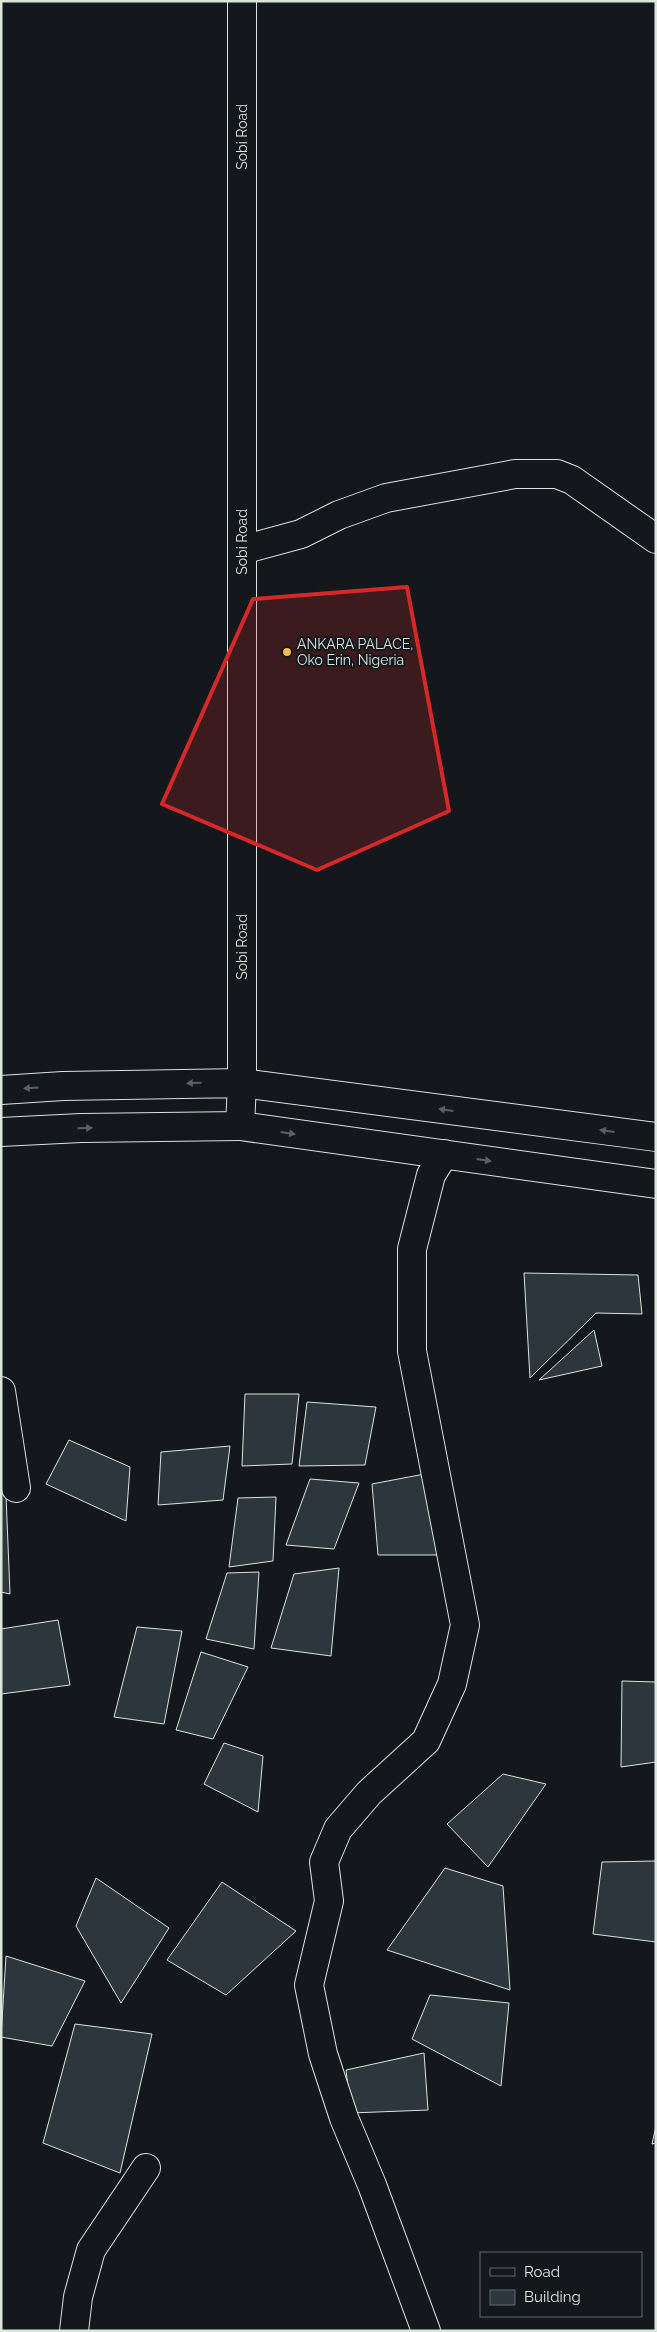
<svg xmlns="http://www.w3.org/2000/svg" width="657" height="2332" viewBox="0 0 657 2332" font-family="Raleway,sans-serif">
<rect width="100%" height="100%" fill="#14181c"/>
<path fill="#2c363c" stroke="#d8e6dc" d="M 524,1273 L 638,1275 L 642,1314 L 596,1313 L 530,1378 Z
M 594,1330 L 602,1366 L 539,1380 Z
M 245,1394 L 299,1394 L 292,1464 L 242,1466 Z
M 307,1402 L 376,1407 L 365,1465 L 299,1466 Z
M 69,1440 L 130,1467 L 126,1521 L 46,1484 Z
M 230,1446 L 223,1500 L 158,1505 L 161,1452 Z
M 430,1473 L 444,1555 L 378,1555 L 372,1484 Z
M 310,1479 L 359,1483 L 334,1549 L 286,1545 Z
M 1,1494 L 6,1495 L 10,1594 L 1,1592 Z
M 276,1497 L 273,1561 L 229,1567 L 238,1498 Z
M 339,1568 L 331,1656 L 271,1648 L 294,1574 Z
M 259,1572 L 254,1649 L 206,1639 L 227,1573 Z
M 58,1620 L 70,1685 L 1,1694 L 1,1629 Z
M 137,1627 L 182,1631 L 164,1724 L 114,1717 Z
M 201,1652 L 248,1667 L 213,1739 L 176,1730 Z
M 622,1681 L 656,1682 L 656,1762 L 621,1767 Z
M 224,1743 L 263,1756 L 258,1812 L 204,1784 Z
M 503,1774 L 546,1784 L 488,1867 L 447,1824 Z
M 656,1861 L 656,1942 L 593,1934 L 602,1862 Z
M 445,1868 L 503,1886 L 510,1990 L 387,1950 Z
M 96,1878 L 169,1928 L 121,2003 L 76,1926 Z
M 222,1882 L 296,1931 L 226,1995 L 167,1960 Z
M 6,1956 L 85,1981 L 52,2046 L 1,2037 Z
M 430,1995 L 509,2003 L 501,2086 L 412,2039 Z
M 75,2024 L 152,2034 L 120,2173 L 43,2143 Z
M 424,2053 L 428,2110 L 351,2113 L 346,2070 Z
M 656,2126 L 656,2143 L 652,2144 Z"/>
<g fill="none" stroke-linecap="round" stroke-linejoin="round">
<g stroke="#d8e6dc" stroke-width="30">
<path id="minor" d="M 242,550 L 301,534 L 339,515 L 386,498 L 515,474 L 557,474 L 572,480 L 656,539
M 1,1391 L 16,1488
M 74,2331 L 78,2297 L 91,2250 L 146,2168
M 426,2331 L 372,2185 L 344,2118 L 323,2054 L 309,1985 L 329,1901 L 324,1862 L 338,1829 L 369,1793 L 426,1741 L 452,1684 L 465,1625 L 412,1351 L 412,1249 L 431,1175 L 444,1154"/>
</g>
<g stroke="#d8e6dc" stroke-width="30">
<path id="primary" d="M 242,1083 L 656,1137
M 240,1126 L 656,1184"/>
</g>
<g stroke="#d8e6dc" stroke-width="30">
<path id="trunk" d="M 1,1090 L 63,1086 L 242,1083
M 1,1132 L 81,1128 L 240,1126 L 242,1083 L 242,1"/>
</g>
<use href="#minor" stroke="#14181c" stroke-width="28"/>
<use href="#primary" stroke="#14181c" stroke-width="28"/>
<use href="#trunk" stroke="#14181c" stroke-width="28"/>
</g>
<defs><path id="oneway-solid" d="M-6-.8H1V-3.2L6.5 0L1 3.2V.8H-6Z" transform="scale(1.25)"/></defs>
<g fill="#59605f">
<use href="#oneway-solid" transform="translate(194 1083) rotate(179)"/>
<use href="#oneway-solid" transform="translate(31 1088) rotate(176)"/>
<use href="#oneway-solid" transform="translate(446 1110) rotate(-172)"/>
<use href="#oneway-solid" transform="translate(85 1128) rotate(-1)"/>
<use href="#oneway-solid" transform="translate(607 1131) rotate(-172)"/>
<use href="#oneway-solid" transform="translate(288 1133) rotate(8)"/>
<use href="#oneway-solid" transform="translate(484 1160) rotate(8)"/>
</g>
<path fill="#d62828" fill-opacity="0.2" stroke="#d62828" stroke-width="4" stroke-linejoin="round" d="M 407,587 L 449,811 L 317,870 L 162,804 L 253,599 Z"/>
<circle fill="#ffb74d" stroke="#14181c" stroke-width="2" cx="287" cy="652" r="5"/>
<g text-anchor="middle" stroke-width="4" stroke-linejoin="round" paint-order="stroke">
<g font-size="14" fill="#d8e6dc" stroke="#14181c">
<text transform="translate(242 137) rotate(-90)" y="5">Sobi Road</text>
<text transform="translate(242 542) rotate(-90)" y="5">Sobi Road</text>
<text transform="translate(242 947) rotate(-90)" y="5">Sobi Road</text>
</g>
<g font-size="14" fill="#d8e6dc" stroke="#14181c" text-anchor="start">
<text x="297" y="649">ANKARA PALACE,<tspan x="297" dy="16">Oko Erin, Nigeria</tspan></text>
</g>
</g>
<rect width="657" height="2332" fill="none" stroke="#d8e6dc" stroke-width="5"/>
<rect x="480" y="2252" width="162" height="65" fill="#14181c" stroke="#626a69"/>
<rect x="490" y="2268" width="25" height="8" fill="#14181c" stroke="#626a69"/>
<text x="524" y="2277" font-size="15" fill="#d8e6dc">Road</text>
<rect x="490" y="2290" width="25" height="15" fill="#2c363c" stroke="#626a69"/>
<text x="524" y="2302" font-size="15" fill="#d8e6dc">Building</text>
</svg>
